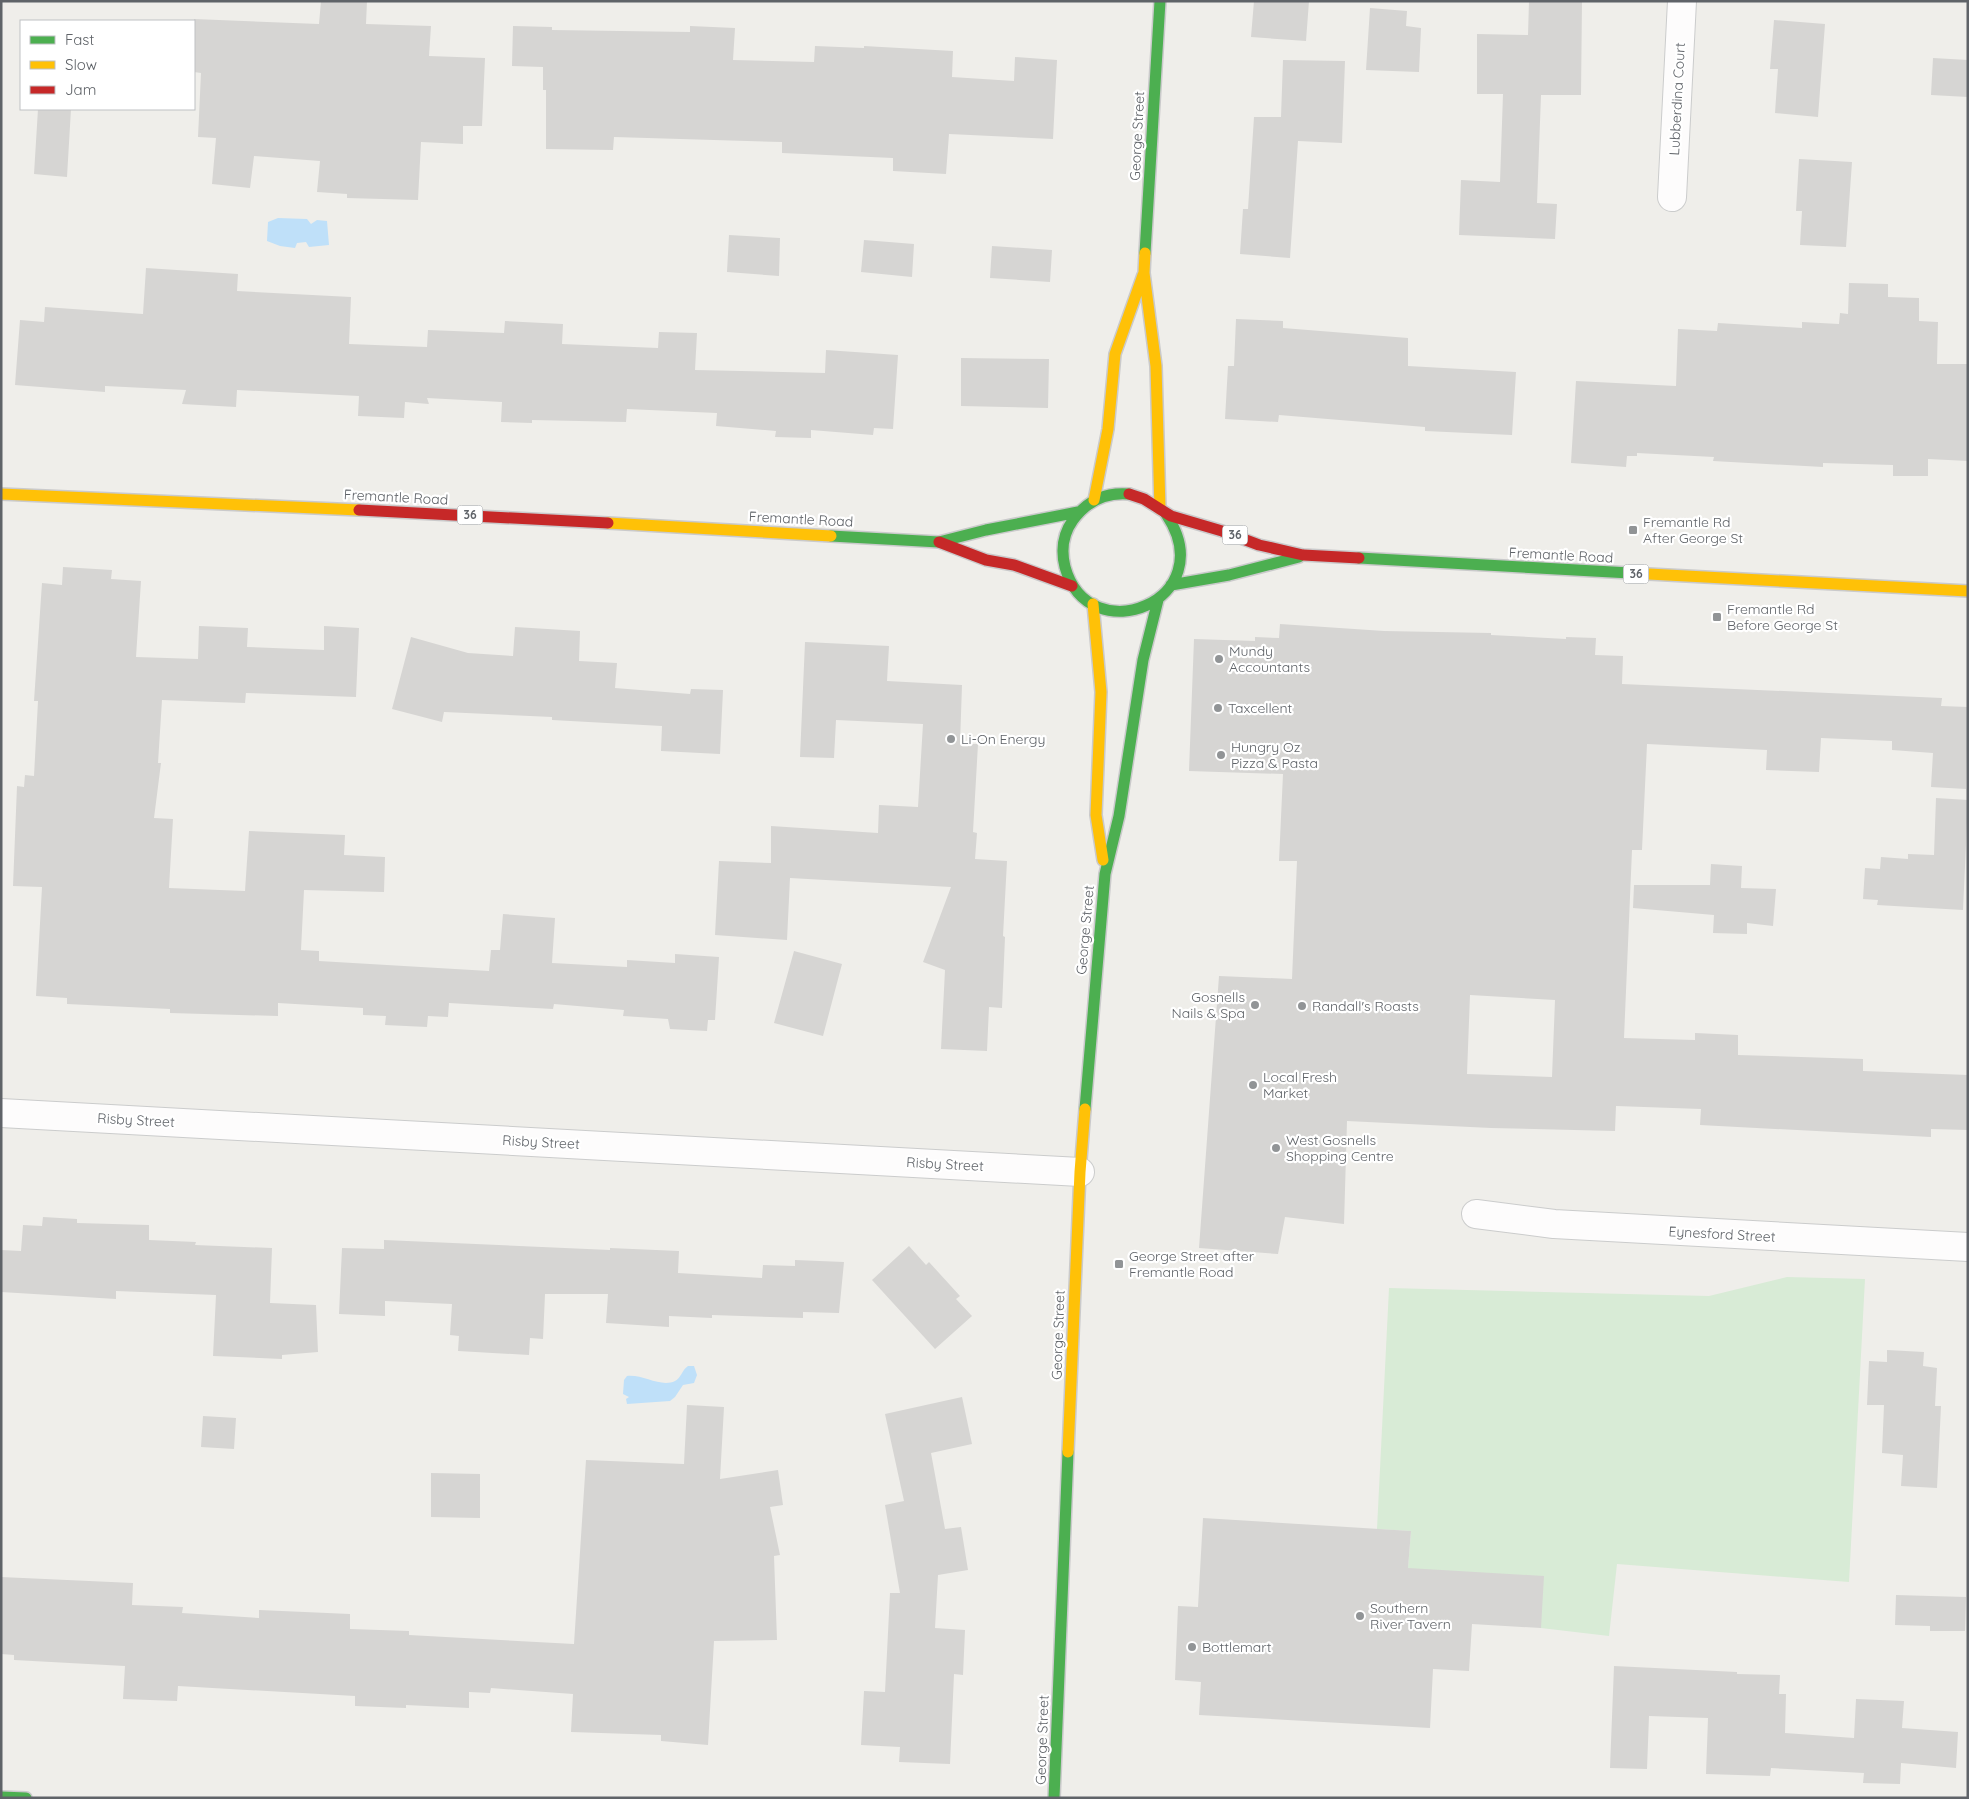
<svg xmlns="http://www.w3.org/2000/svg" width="1969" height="1799" viewBox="0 0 1969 1799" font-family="Quicksand,sans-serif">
<rect width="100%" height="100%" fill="#efeeea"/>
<path fill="#d8ebd6" d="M 1787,1277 L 1865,1279 L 1849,1582 L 1617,1564 L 1609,1636 L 1541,1628 L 1408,1568 L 1411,1531 L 1377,1529 L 1389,1288 L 1709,1296 Z"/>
<path fill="#bfe0f9" d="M 278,218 L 307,219 L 311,224 L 317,220 L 327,221 L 329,245 L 309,247 L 306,242 L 297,243 L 295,248 L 280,246 L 267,241 L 268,222 Z
M 688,1366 L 694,1366 L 697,1375 L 694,1383 L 683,1385 L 675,1397 L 670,1401 L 627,1404 L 626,1399 L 629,1397 L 623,1394 L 624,1380 L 627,1376 C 643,1374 661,1388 675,1381 C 681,1378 682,1370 688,1366 Z"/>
<path fill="#d6d5d3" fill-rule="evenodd" d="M 321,1 L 367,1 L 366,24 L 431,26 L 429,56 L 485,58 L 482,126 L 463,126 L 463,144 L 421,142 L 418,200 L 347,198 L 347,194 L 317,192 L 320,161 L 254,156 L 250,188 L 212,184 L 216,138 L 198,137 L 201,73 L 194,72 L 194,19 L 319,24 Z
M 1254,1 L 1309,1 L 1306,41 L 1251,37 Z
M 1529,1 L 1582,1 L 1581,95 L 1541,95 L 1537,203 L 1557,204 L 1555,239 L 1459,235 L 1461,180 L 1500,182 L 1503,94 L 1477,94 L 1477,34 L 1528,35 Z
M 1370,8 L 1407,11 L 1406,26 L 1421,28 L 1419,72 L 1366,70 Z
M 1774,20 L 1825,24 L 1818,117 L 1775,113 L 1778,69 L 1770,69 Z
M 513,26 L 552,27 L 552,30 L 690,32 L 690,26 L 735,28 L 733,60 L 814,62 L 815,46 L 864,48 L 864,46 L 953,51 L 952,77 L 1014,81 L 1015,57 L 1057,60 L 1053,139 L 949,134 L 946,174 L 893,171 L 893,158 L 782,153 L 782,142 L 614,137 L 613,150 L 546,149 L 546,90 L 543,90 L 543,67 L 512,66 Z
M 1933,58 L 1968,60 L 1968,97 L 1931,95 Z
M 1283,60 L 1345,61 L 1342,143 L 1298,141 L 1290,258 L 1240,254 L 1243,209 L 1248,209 L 1254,117 L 1281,117 Z
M 38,109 L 71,109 L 67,177 L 34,174 Z
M 1799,159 L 1852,162 L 1846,247 L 1800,245 L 1802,211 L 1796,211 Z
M 729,235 L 780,238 L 779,276 L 727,272 Z
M 864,240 L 914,244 L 912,277 L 861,272 Z
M 992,246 L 1052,250 L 1050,282 L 990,278 Z
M 146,268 L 238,274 L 237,291 L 351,297 L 349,344 L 427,347 L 428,330 L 504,333 L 505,321 L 563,324 L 562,344 L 658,348 L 659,332 L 697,333 L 695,370 L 825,373 L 826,350 L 898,355 L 893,429 L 874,428 L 873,435 L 811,430 L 811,438 L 775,437 L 776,431 L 716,426 L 717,413 L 627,409 L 626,422 L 532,420 L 532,423 L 501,422 L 502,402 L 427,398 L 429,404 L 405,402 L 404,418 L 358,416 L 359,396 L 237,390 L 236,407 L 182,404 L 186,390 L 105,386 L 105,392 L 15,385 L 20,320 L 44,322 L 45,307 L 143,314 Z
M 1849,283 L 1888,284 L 1888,297 L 1919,298 L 1919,321 L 1938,322 L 1937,364 L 1968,364 L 1968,461 L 1928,459 L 1928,476 L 1893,476 L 1893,465 L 1823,463 L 1823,467 L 1713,461 L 1714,457 L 1637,453 L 1637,456 L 1627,456 L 1626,467 L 1571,463 L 1576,381 L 1676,386 L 1678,329 L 1717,331 L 1718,323 L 1802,328 L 1802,322 L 1839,324 L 1840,313 L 1848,314 Z
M 1236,319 L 1283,321 L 1283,328 L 1408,338 L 1408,366 L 1516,372 L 1512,435 L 1425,431 L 1425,427 L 1279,415 L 1278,422 L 1225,419 L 1228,366 L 1234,366 Z
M 961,358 L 1049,359 L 1048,408 L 961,406 Z
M 63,567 L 112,570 L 111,579 L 141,581 L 136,657 L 198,659 L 199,626 L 248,628 L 247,647 L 324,650 L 324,626 L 359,628 L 356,697 L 246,693 L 245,703 L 162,700 L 158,763 L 161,763 L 154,818 L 173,819 L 169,888 L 245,891 L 249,831 L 345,835 L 344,855 L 385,857 L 384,892 L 304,890 L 301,950 L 319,951 L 319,961 L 489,971 L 491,950 L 500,950 L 503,914 L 555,918 L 552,963 L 627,967 L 627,960 L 675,963 L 675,954 L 719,957 L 715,1020 L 708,1020 L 707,1031 L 670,1029 L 668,1019 L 623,1016 L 624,1010 L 554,1004 L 553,1009 L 449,1003 L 448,1017 L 428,1016 L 427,1027 L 385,1025 L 386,1016 L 363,1015 L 363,1008 L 278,1003 L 278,1016 L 170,1013 L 170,1009 L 67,1004 L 67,998 L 36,996 L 42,887 L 13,886 L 17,786 L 24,787 L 25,775 L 34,776 L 38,701 L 34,701 L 42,583 L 62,585 Z
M 1280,624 L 1384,631 L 1491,633 L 1491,635 L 1566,639 L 1566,637 L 1596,638 L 1595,655 L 1623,656 L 1622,684 L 1942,698 L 1941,706 L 1968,707 L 1966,789 L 1931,787 L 1933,753 L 1892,750 L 1892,741 L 1821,738 L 1819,772 L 1766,770 L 1767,750 L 1647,744 L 1642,850 L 1632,850 L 1624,1038 L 1695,1040 L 1695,1033 L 1738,1035 L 1738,1055 L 1863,1059 L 1863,1071 L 1968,1075 L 1968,1130 L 1931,1129 L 1931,1137 L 1700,1125 L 1701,1109 L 1616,1106 L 1615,1131 L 1491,1128 L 1347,1121 L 1344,1224 L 1285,1217 L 1278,1254 L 1199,1248 L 1219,976 L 1292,979 L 1297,861 L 1279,861 L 1283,774 L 1189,771 L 1194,639 L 1255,641 L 1255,637 L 1279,638 ZM 1470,995 L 1555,1000 L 1552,1077 L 1467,1074 Z
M 515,627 L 580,631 L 579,661 L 617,663 L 615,688 L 690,694 L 691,689 L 723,690 L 720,754 L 661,751 L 662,726 L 552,720 L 552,717 L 444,712 L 442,722 L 392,709 L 411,637 L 468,653 L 513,656 Z
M 805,642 L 889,646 L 887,681 L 962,685 L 960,744 L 978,744 L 973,832 L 977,833 L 975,859 L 1007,861 L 1003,936 L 1005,937 L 1002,1008 L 989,1007 L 987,1051 L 941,1049 L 945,970 L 923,962 L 951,887 L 790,878 L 787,940 L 715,935 L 719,861 L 771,863 L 771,826 L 878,833 L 879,805 L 918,807 L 923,724 L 836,720 L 834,758 L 800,757 Z
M 1936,798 L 1968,800 L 1963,910 L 1877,905 L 1878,900 L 1863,899 L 1865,868 L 1880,869 L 1881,857 L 1908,859 L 1908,854 L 1934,855 Z
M 1711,864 L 1742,866 L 1741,888 L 1776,889 L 1773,926 L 1747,923 L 1747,934 L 1713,933 L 1714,915 L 1633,908 L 1634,885 L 1710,885 Z
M 794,951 L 842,964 L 823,1036 L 774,1023 Z
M 43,1217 L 77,1219 L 77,1223 L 149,1225 L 149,1240 L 196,1242 L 195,1245 L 272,1248 L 270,1303 L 316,1305 L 318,1352 L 282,1355 L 282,1359 L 213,1356 L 216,1295 L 116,1291 L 116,1299 L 1,1292 L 1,1250 L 21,1251 L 23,1225 L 42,1226 Z
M 384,1240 L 610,1250 L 610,1248 L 679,1251 L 678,1273 L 762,1278 L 763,1265 L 795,1266 L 795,1260 L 844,1262 L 839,1313 L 803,1312 L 803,1318 L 712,1315 L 712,1318 L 669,1316 L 669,1327 L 606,1323 L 608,1294 L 545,1294 L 543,1339 L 530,1338 L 529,1355 L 458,1351 L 459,1336 L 450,1335 L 452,1304 L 385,1301 L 385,1316 L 339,1314 L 342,1248 L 384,1249 Z
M 909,1246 L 926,1265 L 929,1262 L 960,1296 L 956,1299 L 972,1316 L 935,1349 L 872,1280 Z
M 1887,1350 L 1924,1352 L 1923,1366 L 1937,1368 L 1935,1406 L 1941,1406 L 1937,1488 L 1901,1486 L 1903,1455 L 1882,1453 L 1884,1405 L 1867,1405 L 1869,1361 L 1887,1362 Z
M 962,1397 L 972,1444 L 931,1453 L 945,1529 L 961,1527 L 968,1570 L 938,1575 L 935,1628 L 965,1630 L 963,1675 L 954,1674 L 950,1764 L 899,1762 L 900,1747 L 861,1745 L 864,1691 L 885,1692 L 890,1593 L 900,1593 L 885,1505 L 904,1501 L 885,1414 Z
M 687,1405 L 724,1407 L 720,1479 L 778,1470 L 783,1505 L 770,1507 L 780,1555 L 774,1556 L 777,1640 L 714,1641 L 708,1745 L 661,1741 L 661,1735 L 571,1732 L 573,1694 L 491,1688 L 490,1693 L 469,1692 L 469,1708 L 406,1705 L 406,1708 L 355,1706 L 355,1696 L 178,1686 L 177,1701 L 123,1699 L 125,1666 L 14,1660 L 14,1655 L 1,1654 L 1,1577 L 133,1583 L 132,1605 L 183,1607 L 182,1613 L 259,1618 L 259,1610 L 350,1614 L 350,1629 L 409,1631 L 409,1635 L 574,1644 L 586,1460 L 684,1464 Z
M 203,1416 L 236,1418 L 234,1449 L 201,1447 Z
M 431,1473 L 480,1474 L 480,1518 L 431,1517 Z
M 1203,1518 L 1411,1531 L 1408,1568 L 1544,1576 L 1541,1628 L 1472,1624 L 1469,1671 L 1433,1669 L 1430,1728 L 1199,1715 L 1201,1682 L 1175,1680 L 1178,1606 L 1198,1607 Z
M 1896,1595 L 1966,1597 L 1965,1631 L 1930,1631 L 1930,1626 L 1895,1625 Z
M 1614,1666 L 1737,1672 L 1737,1674 L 1780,1675 L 1779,1694 L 1786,1694 L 1785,1733 L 1854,1738 L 1856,1699 L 1904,1701 L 1902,1728 L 1958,1732 L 1956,1768 L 1901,1763 L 1900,1784 L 1863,1783 L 1864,1773 L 1771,1768 L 1770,1776 L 1706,1774 L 1708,1718 L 1649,1716 L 1647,1769 L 1610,1768 Z"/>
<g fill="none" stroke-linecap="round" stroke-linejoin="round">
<g stroke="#cbcccc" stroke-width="30">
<path id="street" d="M 1672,197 L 1682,1
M 1,1113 L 1080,1172
M 1476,1214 L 1554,1224 L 1968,1247"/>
</g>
<g stroke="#cacacb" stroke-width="14">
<path id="fast" d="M 1145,253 L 1160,1
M 1129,494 C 1106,492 1087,501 1073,520 C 1063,534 1061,551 1065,567 C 1089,654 1224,600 1166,514
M 831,536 L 939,542 L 986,530 L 1078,512
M 1359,558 L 1630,573
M 1171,585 L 1229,575 L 1299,557
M 1085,1109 L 1105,874 L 1119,816 L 1143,660 L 1158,600
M 1,1797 L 26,1798
M 1054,1798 L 1068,1452"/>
</g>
<g stroke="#cacacb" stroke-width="14">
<path id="slow" d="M 1145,253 L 1144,273 L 1156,366 L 1160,509
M 1,494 L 359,510
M 1094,500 L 1108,429 L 1115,354 L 1143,275
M 608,523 L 831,536
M 1630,573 L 1968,591
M 1093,604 L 1101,692 L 1096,815 L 1103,860
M 1068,1452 L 1080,1172 L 1085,1109"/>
</g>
<g stroke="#cacacb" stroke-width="14">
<path id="jam" d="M 1129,494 L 1144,499 L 1171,516 L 1222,531 L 1259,545 L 1303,555 L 1359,558
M 359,510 L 608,523
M 939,542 L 986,560 L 1014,565 L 1072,586"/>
</g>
<use href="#street" stroke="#fdfcfc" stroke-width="28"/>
<use href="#fast" stroke="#4caf50" stroke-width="11"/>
<use href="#slow" stroke="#ffc107" stroke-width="11"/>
<use href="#jam" stroke="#c62828" stroke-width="11"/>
</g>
<g fill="#919496" stroke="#fff" stroke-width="2">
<rect x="1628" y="525" width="10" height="10" rx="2.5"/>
<rect x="1712" y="612" width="10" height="10" rx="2.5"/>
<circle cx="1219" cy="659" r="5"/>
<circle cx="1218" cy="708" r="5"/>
<circle cx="951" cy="739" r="5"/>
<circle cx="1221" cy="755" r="5"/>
<circle cx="1255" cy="1005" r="5"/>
<circle cx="1302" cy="1006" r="5"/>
<circle cx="1253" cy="1085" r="5"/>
<circle cx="1276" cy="1148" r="5"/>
<rect x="1114" y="1259" width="10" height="10" rx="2.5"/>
<circle cx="1360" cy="1616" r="5"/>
<circle cx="1192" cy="1647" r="5"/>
</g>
<g text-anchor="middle" stroke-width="4.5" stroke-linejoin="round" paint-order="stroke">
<g fill="#fff" stroke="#8f9295" stroke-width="1">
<rect x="457.5" y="505.5" width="25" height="19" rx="4"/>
<rect x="1222.5" y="525.5" width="25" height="19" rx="4"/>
<rect x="1623.5" y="564.5" width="25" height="19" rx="4"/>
</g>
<g font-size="12" font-weight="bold" fill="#5f6368">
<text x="470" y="519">36</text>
<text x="1235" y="539">36</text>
<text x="1636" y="578">36</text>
</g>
<g font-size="14" fill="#5f6368" stroke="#fff">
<text transform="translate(1677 99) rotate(-87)" y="5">Lubberdina Court</text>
<text transform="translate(1137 136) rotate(-87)" y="5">George Street</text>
<text transform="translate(396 497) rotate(3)" y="5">Fremantle Road</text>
<text transform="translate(801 519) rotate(3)" y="5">Fremantle Road</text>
<text transform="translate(1561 555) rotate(3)" y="5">Fremantle Road</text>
<text transform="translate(1085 930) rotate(-85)" y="5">George Street</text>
<text transform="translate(136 1120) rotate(3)" y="5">Risby Street</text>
<text transform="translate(541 1142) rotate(3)" y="5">Risby Street</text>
<text transform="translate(945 1164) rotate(3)" y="5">Risby Street</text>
<text transform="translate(1722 1234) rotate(3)" y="5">Eynesford Street</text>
<text transform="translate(1058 1335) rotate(-88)" y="5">George Street</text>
<text transform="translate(1042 1740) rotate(-88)" y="5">George Street</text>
</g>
<g font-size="14" fill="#5f6368" stroke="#fff" text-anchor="start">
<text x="1643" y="527">Fremantle Rd<tspan x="1643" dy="16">After George St</tspan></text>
<text x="1727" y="614">Fremantle Rd<tspan x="1727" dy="16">Before George St</tspan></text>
<text x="1229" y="656">Mundy<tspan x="1229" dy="16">Accountants</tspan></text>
<text x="1228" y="713">Taxcellent</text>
<text x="961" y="744">Li-On Energy</text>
<text x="1231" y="752">Hungry Oz<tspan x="1231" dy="16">Pizza &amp; Pasta</tspan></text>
<text x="1245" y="1002" text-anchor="end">Gosnells<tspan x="1245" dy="16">Nails &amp; Spa</tspan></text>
<text x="1312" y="1011">Randall's Roasts</text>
<text x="1263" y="1082">Local Fresh<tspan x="1263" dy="16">Market</tspan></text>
<text x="1286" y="1145">West Gosnells<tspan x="1286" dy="16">Shopping Centre</tspan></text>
<text x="1129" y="1261">George Street after<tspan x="1129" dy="16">Fremantle Road</tspan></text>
<text x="1370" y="1613">Southern<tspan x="1370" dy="16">River Tavern</tspan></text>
<text x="1202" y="1652">Bottlemart</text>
</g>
</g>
<rect width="1969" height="1799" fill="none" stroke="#5f6368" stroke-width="5"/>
<rect x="20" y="20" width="175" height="90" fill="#ffffff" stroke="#bfc1c3"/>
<rect x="30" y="36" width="25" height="8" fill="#4caf50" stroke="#bfc1c3"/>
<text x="65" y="45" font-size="15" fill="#5f6368">Fast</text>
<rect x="30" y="61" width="25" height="8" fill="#ffc107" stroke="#bfc1c3"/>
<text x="65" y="70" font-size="15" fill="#5f6368">Slow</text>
<rect x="30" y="86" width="25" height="8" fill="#c62828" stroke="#bfc1c3"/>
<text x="65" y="95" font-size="15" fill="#5f6368">Jam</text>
</svg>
